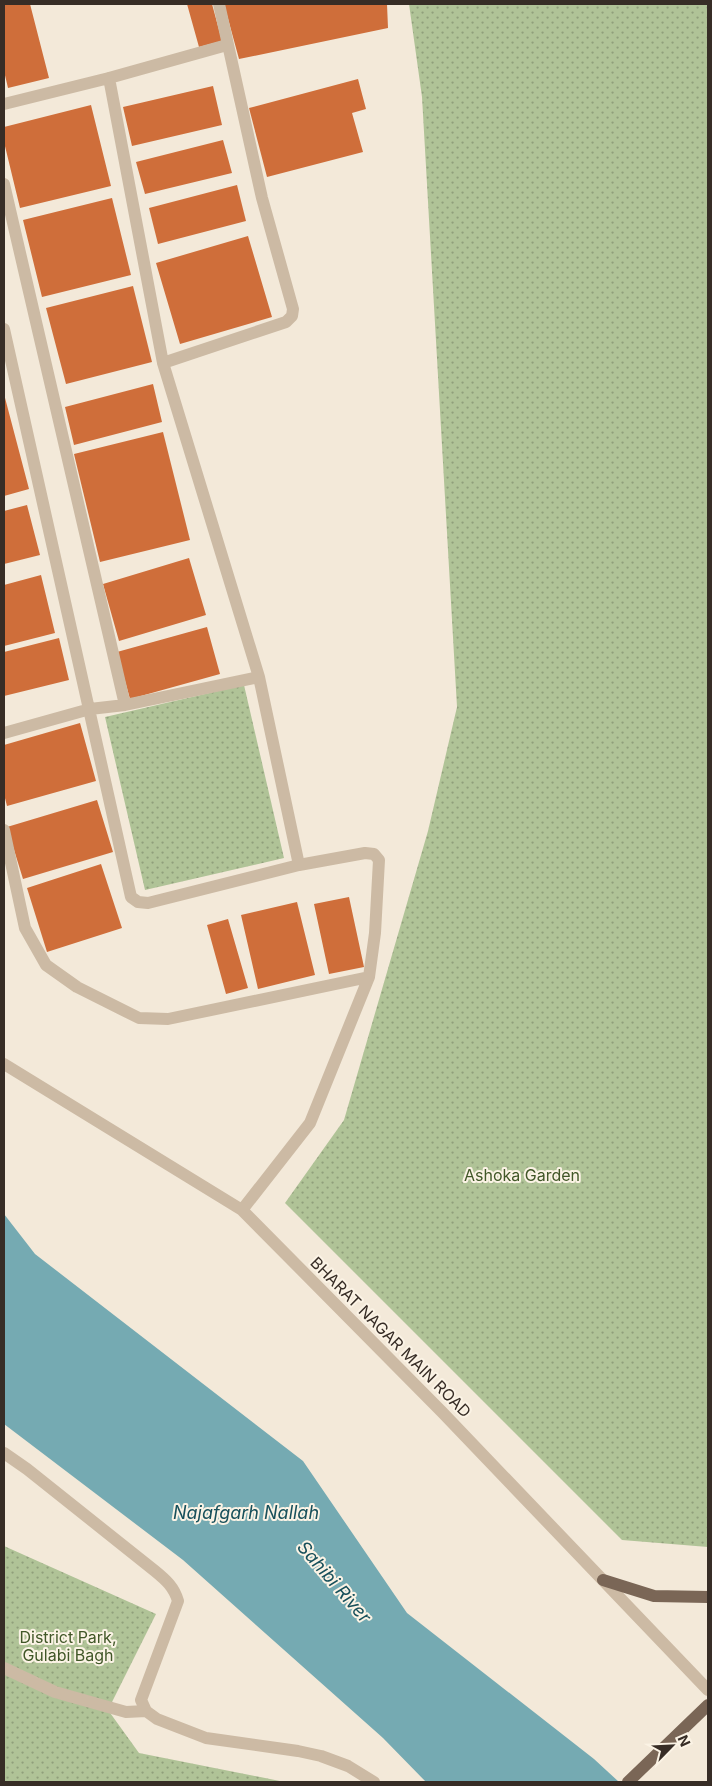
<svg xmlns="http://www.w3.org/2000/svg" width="712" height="1786" viewBox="0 0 712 1786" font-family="Inter,sans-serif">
<defs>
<pattern id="park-dots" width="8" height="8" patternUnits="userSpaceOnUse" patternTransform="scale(1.25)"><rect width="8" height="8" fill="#b0c397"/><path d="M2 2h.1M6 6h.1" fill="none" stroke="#909f7b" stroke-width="1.8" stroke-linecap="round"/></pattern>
</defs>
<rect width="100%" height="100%" fill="#f3e9d9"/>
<path fill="url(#park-dots)" d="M 409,4 L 708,4 L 708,1547 L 622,1540 L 285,1203 L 344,1120 L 428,831 L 457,707 L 422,97 Z
M 244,685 L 284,858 L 145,890 L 105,717 Z
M 4,1546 L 156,1614 L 108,1710 L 139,1753 L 285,1782 L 4,1782 Z"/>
<path fill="#75aab2" d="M 4,1214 L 35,1254 L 303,1461 L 407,1613 L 594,1759 L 619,1782 L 426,1782 L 383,1738 L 183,1560 L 4,1424 Z"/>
<path fill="#cf6e3a" d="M 4,4 L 30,4 L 49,78 L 8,88 L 4,71 Z
M 187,4 L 212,4 L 222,41 L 199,47 Z
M 224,4 L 387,4 L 388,28 L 239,59 Z
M 358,79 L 366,109 L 352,113 L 363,152 L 267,177 L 249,108 Z
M 213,86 L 222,125 L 132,146 L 123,107 Z
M 91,105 L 111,186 L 20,208 L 4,142 L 4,127 Z
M 223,140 L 232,173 L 145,194 L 136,162 Z
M 237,185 L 246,221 L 158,244 L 149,208 Z
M 112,198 L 131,275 L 42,297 L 23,220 Z
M 248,236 L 272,317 L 180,344 L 156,263 Z
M 133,286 L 152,362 L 66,384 L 46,308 Z
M 153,384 L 162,422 L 74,445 L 65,407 Z
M 4,394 L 29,489 L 4,496 Z
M 163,432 L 190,540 L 100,562 L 74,454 Z
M 27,505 L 40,555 L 4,564 L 4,511 Z
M 189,558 L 206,615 L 119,641 L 103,584 Z
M 41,575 L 55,633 L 4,646 L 4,585 Z
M 207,627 L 220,674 L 130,699 L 117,652 Z
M 59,638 L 69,680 L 4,696 L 4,652 Z
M 80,723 L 96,781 L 7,806 L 4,794 L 4,745 Z
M 97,800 L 113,852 L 23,879 L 7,827 Z
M 101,864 L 122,928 L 47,952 L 27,888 Z
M 349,897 L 364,967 L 329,974 L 314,904 Z
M 297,902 L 315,975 L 258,989 L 241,915 Z
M 228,919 L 248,988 L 226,994 L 207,925 Z"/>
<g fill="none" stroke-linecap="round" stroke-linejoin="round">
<path stroke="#ccbaa4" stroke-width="12" d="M 109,78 L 163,363 L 259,677 L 299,865
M 4,104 L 109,78 L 227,45
M 4,184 L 125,705
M 4,329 L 131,897 L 138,902 L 148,903 L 299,865 L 365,853 L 374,854 L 379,860 L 375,933 L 369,977 L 310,1123 L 242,1210
M 163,363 L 286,322 L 292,316 L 293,309 L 262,198 L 219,4
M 4,733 L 90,709 L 125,705 L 259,677
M 4,830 L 25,928 L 46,965 L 77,987 L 139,1018 L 168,1019 L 369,977
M 4,1064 L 242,1210 L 442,1412 L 708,1690
M 4,1453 L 27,1469 L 155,1571 C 166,1580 174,1587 178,1601 L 141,1700 L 146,1711 L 157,1719 L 206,1738 L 298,1751 L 321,1756 L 348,1766 L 374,1782
M 4,1668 L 55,1692 L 126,1712 L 146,1711"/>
<path stroke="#7a6656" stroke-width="12" d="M 603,1580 L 654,1596 L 708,1597
M 628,1782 L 708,1705"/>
</g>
<g text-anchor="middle" stroke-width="4" stroke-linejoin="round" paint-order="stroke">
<g font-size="16" fill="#415728" stroke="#fbf3e5">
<text x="522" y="1181">Ashoka Garden</text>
<text x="68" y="1643">District Park,<tspan x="68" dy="18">Gulabi Bagh</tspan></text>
</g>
<g font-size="16" fill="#372d26" stroke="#fbf3e5">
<text transform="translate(391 1337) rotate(45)" y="6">BHARAT NAGAR MAIN ROAD</text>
</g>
<g font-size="18" font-style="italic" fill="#18505b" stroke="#fbf3e5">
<text x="246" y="1519">Najafgarh Nallah</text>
<text transform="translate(334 1582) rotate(49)" y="6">Sahibi River</text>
</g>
</g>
<rect width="712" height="1786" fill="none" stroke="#372d26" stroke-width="10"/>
<g transform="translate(672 1746) rotate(66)" stroke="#fbf3e5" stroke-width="4" paint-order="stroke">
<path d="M0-4L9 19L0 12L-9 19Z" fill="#372d26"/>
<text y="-8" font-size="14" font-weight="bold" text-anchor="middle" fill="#372d26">N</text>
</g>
</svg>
